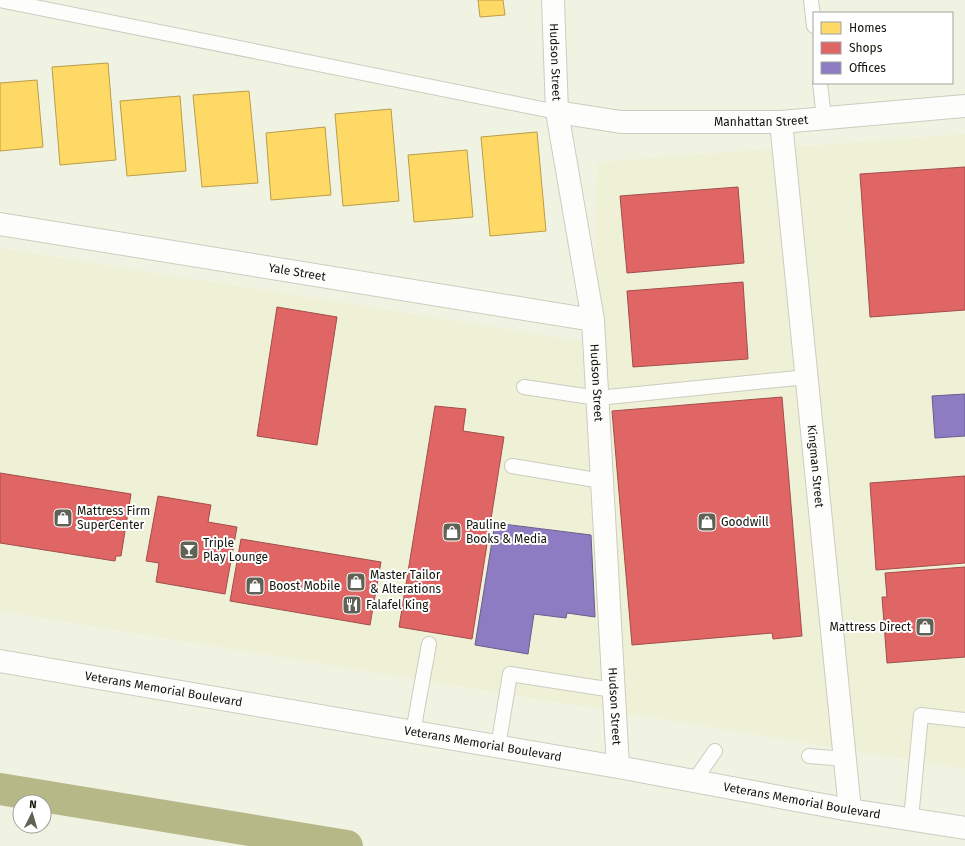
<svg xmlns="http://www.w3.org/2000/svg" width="965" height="846" viewBox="0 0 965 846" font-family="'Fira Sans',sans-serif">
<rect width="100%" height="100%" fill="#f1f3e2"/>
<path fill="#eff1d6" d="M 965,134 L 965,769 L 0,611 L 0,248 L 594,343 L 597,162 Z"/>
<path fill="#ffd966" stroke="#b89e4a" d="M 478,0 L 503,0 L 505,15 L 480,17 Z
M 108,63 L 116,160 L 60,165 L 52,67 Z
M 37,80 L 43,147 L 0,151 L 0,83 Z
M 249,91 L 258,183 L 202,187 L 193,95 Z
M 180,96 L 186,171 L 127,176 L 120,101 Z
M 391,109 L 399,201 L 343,206 L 335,114 Z
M 325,127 L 331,195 L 271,200 L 266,133 Z
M 537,132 L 546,231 L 490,236 L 481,137 Z
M 467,150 L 473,217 L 414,222 L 408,155 Z"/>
<path fill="#e06666" stroke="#a24d4a" d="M 965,167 L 965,310 L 870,317 L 860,174 Z
M 738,187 L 744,263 L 627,273 L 620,196 Z
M 743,282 L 748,359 L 633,367 L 627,291 Z
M 277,307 L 337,317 L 317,445 L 257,436 Z
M 782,397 L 802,636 L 773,639 L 772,633 L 632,645 L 612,411 Z
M 435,406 L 466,409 L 463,431 L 504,437 L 472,639 L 399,627 Z
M 0,473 L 131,494 L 121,556 L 116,556 L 115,561 L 0,543 Z
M 965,476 L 965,563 L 876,570 L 870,483 Z
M 158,496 L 211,505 L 208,522 L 237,527 L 225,594 L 156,582 L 159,563 L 146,561 Z
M 241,539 L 381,562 L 370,625 L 230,601 Z
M 965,567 L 965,657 L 887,663 L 882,597 L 887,597 L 885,573 Z"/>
<path fill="#8e7cc3" stroke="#695d8c" d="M 965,394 L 965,436 L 935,438 L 932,396 Z
M 495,523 L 591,535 L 595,617 L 567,613 L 566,618 L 534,614 L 528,654 L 475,645 Z"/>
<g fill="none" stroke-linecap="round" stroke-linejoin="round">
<path stroke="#b6b888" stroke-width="32" d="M 0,789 L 347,846"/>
<g stroke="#ccccc0" stroke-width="16">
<path id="service" d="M 0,0 L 557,112
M 811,0 L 814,26
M 820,83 L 824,118
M 524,387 L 598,398 L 807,377
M 512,466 L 602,481
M 413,732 L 429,644
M 498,747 L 510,674 L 613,690
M 809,756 L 845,759
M 694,781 L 715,751
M 911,819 L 921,715 L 965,720"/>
</g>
<g stroke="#ccccc0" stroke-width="24">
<g id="minor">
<path id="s1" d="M 553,0 L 557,112 L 593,320 L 618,767"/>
<path id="s2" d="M 557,112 L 621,122 L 781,122 L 965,106"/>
<path id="s3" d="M 781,122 L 850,810"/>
<path id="s4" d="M 0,224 L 593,320"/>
</g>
</g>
<g stroke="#ccccc0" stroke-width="24">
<g id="primary">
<path id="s5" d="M 0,661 L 618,767 L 850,810 L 965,828"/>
</g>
</g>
<use href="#service" stroke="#fdfdfb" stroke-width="14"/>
<use href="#minor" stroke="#fdfdfb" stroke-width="22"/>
<use href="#primary" stroke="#fdfdfb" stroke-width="22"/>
</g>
<defs>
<g id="shop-square" transform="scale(1)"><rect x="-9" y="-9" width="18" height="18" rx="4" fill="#616256" stroke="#fff"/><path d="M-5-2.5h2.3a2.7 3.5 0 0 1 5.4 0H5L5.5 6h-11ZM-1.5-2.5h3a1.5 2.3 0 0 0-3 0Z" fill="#fff"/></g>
<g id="bar-square" transform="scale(1)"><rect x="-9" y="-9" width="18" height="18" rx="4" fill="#616256" stroke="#fff"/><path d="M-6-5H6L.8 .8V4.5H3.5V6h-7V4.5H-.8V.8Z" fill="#fff"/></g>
<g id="restaurant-square" transform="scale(1)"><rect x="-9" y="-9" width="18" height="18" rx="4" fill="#616256" stroke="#fff"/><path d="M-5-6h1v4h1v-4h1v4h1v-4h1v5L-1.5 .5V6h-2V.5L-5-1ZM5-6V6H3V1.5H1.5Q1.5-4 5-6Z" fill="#fff"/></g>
</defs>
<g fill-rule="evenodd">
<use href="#shop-square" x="63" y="518"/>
<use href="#shop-square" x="707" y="522"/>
<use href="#shop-square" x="452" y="532"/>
<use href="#bar-square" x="189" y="550"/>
<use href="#shop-square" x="356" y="582"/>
<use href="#shop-square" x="255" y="586"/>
<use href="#restaurant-square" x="352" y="605"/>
<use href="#shop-square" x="925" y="627"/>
</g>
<g text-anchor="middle" stroke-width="4" stroke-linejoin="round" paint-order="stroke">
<g font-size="12" fill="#13140a" stroke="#fff">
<text dy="4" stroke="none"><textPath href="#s1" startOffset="62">Hudson Street</textPath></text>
<text dy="4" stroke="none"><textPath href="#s2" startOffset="205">Manhattan Street</textPath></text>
<text dy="4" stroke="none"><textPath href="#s4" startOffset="301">Yale Street</textPath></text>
<text dy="4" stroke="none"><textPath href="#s1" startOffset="386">Hudson Street</textPath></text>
<text dy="4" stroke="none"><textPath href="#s3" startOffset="346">Kingman Street</textPath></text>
<text dy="4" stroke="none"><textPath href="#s5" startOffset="166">Veterans Memorial Boulevard</textPath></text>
<text dy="4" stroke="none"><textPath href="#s1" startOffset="710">Hudson Street</textPath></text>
<text dy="4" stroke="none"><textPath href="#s5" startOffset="490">Veterans Memorial Boulevard</textPath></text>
<text dy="4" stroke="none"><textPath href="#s5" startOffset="814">Veterans Memorial Boulevard</textPath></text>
</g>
<g font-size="12" fill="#13140a" stroke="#fff" text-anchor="start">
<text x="77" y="515">Mattress Firm<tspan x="77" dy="14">SuperCenter</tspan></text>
<text x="721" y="526">Goodwill</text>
<text x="466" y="529">Pauline<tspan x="466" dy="14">Books &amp; Media</tspan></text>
<text x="203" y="547">Triple<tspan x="203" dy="14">Play Lounge</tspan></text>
<text x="370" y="579">Master Tailor<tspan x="370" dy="14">&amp; Alterations</tspan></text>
<text x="269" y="590">Boost Mobile</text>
<text x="366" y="609">Falafel King</text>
<text x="911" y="631" text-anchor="end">Mattress Direct</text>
</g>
</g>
<rect x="813" y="12" width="140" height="72" fill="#ffffff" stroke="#a1a19d"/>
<rect x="821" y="22" width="20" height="12" fill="#ffd966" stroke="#a1a19d"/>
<text x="849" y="32" font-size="12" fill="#13140a">Homes</text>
<rect x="821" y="42" width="20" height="12" fill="#e06666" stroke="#a1a19d"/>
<text x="849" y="52" font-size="12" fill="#13140a">Shops</text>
<rect x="821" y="62" width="20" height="12" fill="#8e7cc3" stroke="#a1a19d"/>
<text x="849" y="72" font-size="12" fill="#13140a">Offices</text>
<g transform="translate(32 814) rotate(5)"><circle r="19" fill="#ffffff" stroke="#a1a19d"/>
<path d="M0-3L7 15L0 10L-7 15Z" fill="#616256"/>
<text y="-6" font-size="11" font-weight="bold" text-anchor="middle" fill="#13140a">N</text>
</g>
</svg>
